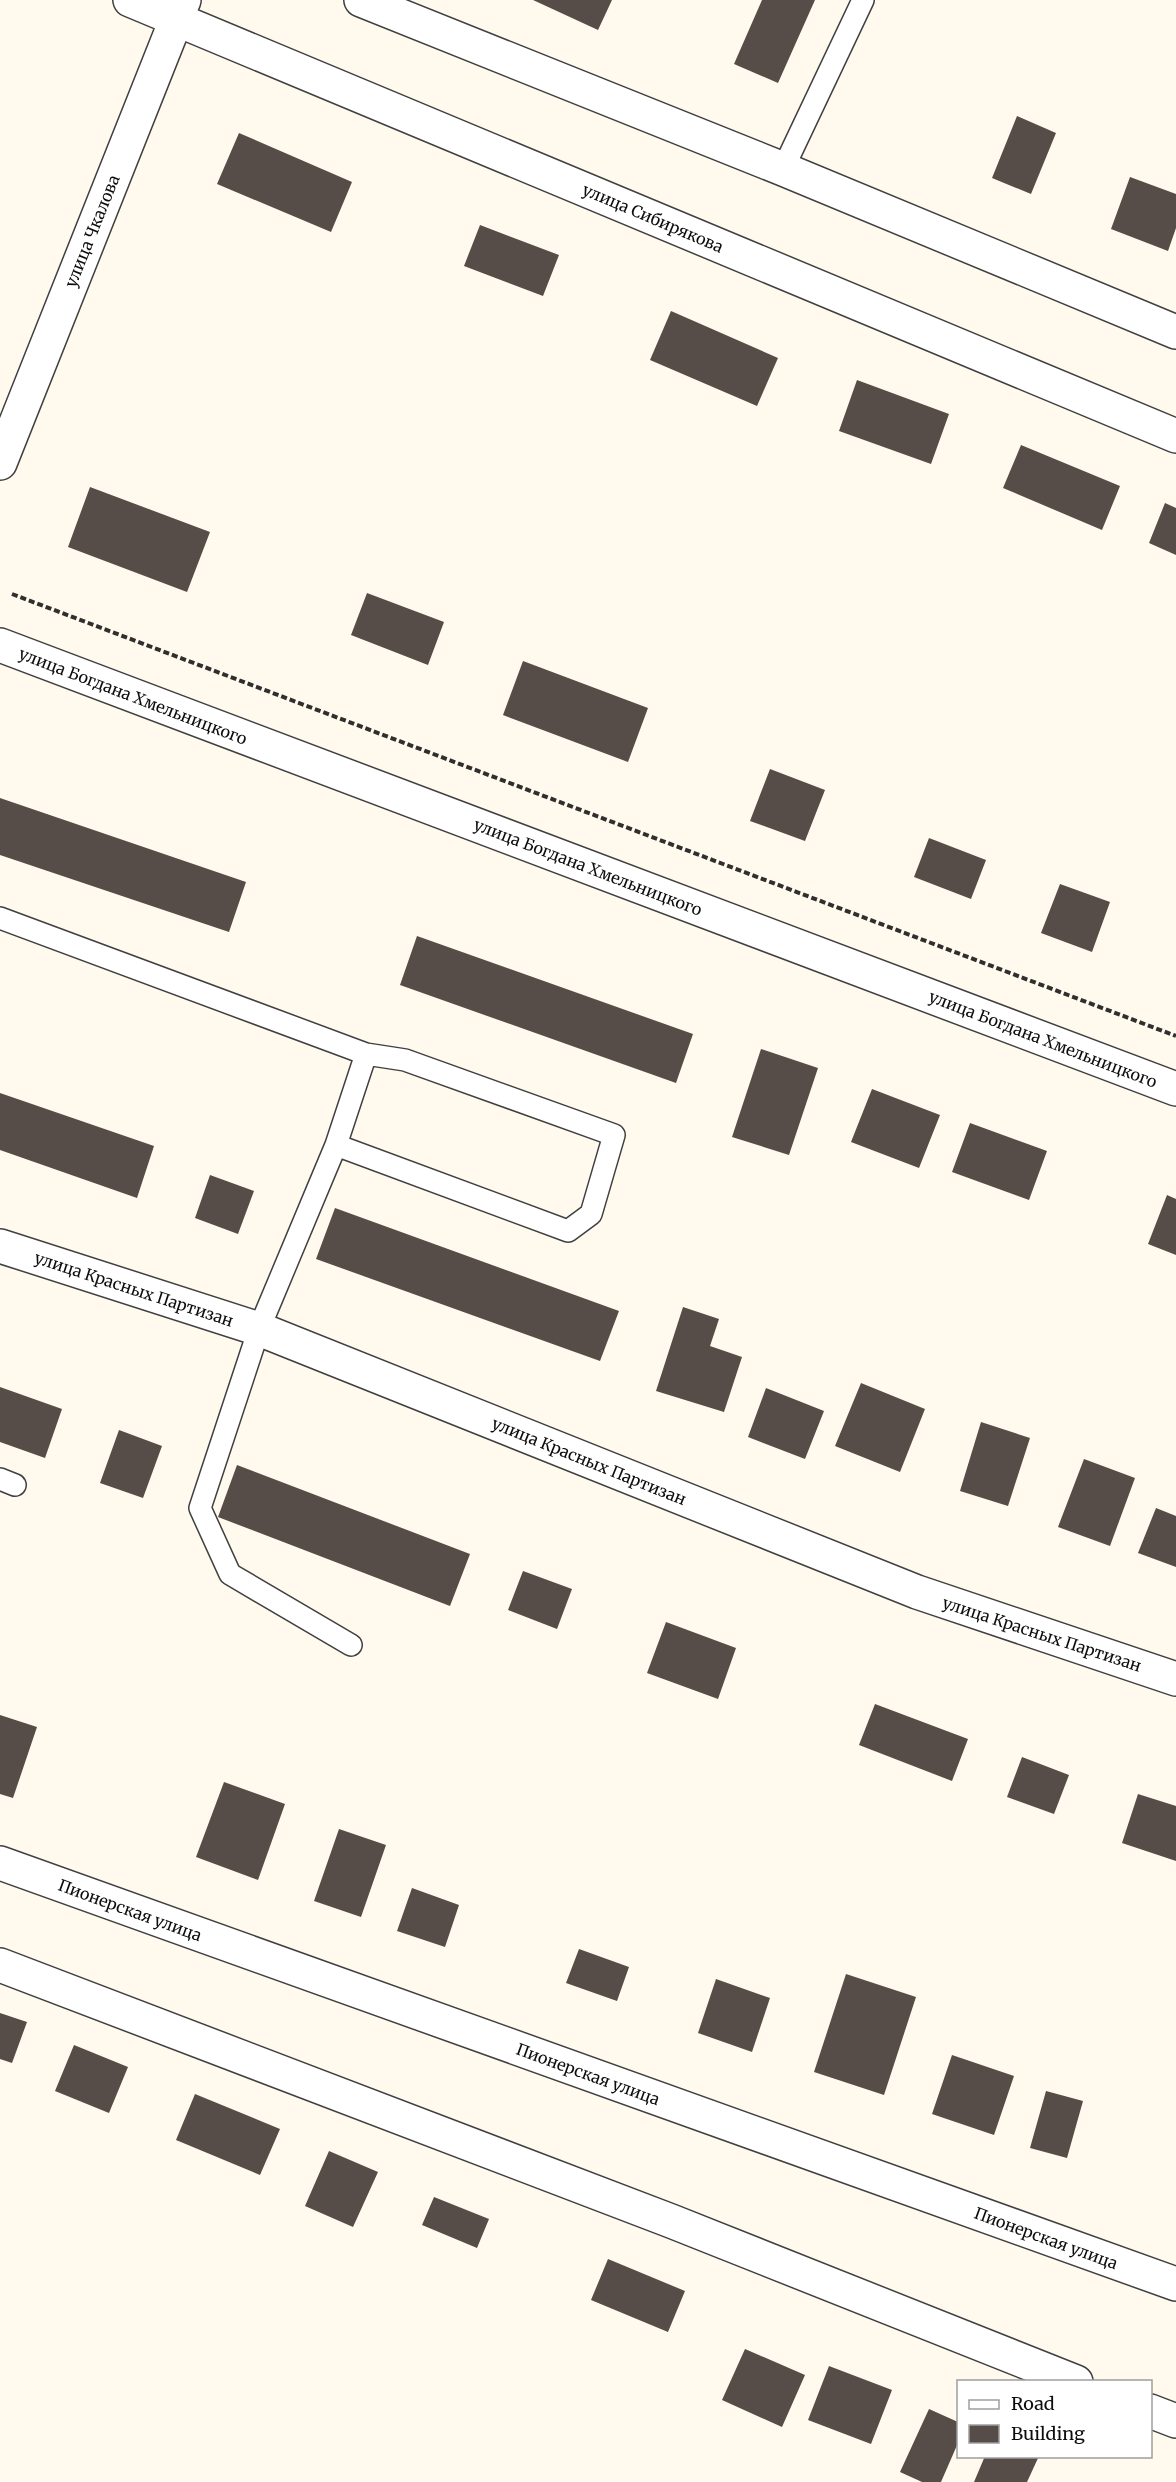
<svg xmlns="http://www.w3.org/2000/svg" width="1176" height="2482" viewBox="0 0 1176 2482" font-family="Merriweather,serif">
<rect width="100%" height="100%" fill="#fffaed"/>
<path fill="#564d49" d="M 533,0 L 612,0 L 598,30 Z
M 762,0 L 815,0 L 778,83 L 734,64 Z
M 1017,116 L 1056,133 L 1031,194 L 992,178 Z
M 239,133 L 352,182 L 331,232 L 217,184 Z
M 1130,177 L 1176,194 L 1176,228 L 1168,251 L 1111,229 Z
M 480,225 L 559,255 L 543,296 L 464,266 Z
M 671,311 L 778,358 L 757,406 L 650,360 Z
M 857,380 L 949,414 L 931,464 L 839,431 Z
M 1021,445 L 1120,486 L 1102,530 L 1003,488 Z
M 90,487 L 210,532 L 187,592 L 68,547 Z
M 1165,503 L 1176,508 L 1176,555 L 1149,543 Z
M 367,593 L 444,622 L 428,665 L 351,635 Z
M 523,661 L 648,708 L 628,762 L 503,715 Z
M 770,769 L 825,790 L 805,841 L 750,821 Z
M 0,798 L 246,882 L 229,932 L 0,855 Z
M 929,838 L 986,860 L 971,899 L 914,877 Z
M 1060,884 L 1110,902 L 1092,952 L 1041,933 Z
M 417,936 L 693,1034 L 676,1083 L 400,985 Z
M 761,1049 L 818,1068 L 789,1155 L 732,1137 Z
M 872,1089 L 940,1115 L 919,1168 L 851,1142 Z
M 0,1093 L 154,1146 L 137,1198 L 0,1150 Z
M 970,1123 L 1047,1151 L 1029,1200 L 952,1172 Z
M 210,1175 L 254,1191 L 238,1234 L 195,1218 Z
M 1167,1195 L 1176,1199 L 1176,1255 L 1148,1244 Z
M 335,1208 L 619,1311 L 600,1361 L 316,1259 Z
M 683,1307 L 719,1319 L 710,1346 L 742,1357 L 724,1412 L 656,1391 Z
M 861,1383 L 925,1409 L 900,1472 L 835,1446 Z
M 0,1387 L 62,1409 L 45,1458 L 0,1442 Z
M 766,1388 L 824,1411 L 805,1459 L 748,1437 Z
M 981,1422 L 1030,1438 L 1008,1506 L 960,1491 Z
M 119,1430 L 162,1446 L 143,1498 L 100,1483 Z
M 1084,1459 L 1135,1478 L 1110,1546 L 1058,1527 Z
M 237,1465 L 470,1554 L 450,1606 L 218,1517 Z
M 1156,1508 L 1176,1516 L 1176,1567 L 1138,1553 Z
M 523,1571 L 572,1589 L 557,1629 L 508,1610 Z
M 666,1622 L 736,1648 L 718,1699 L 647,1673 Z
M 875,1704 L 968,1739 L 952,1781 L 859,1745 Z
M 0,1715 L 37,1727 L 13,1798 L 0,1794 Z
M 1022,1757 L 1069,1775 L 1054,1814 L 1007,1797 Z
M 224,1782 L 285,1804 L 258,1880 L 196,1857 Z
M 1138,1794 L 1176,1806 L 1176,1861 L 1122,1843 Z
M 339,1829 L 386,1845 L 361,1917 L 314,1901 Z
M 412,1888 L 459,1905 L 445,1947 L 397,1931 Z
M 579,1949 L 629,1967 L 617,2001 L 566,1983 Z
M 846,1974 L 916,1997 L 884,2095 L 814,2072 Z
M 716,1979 L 770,1998 L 752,2052 L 698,2033 Z
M 0,2013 L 27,2022 L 12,2063 L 0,2059 Z
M 74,2045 L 128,2067 L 109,2113 L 55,2091 Z
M 952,2055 L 1014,2076 L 994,2135 L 932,2114 Z
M 1046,2091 L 1083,2101 L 1067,2158 L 1030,2148 Z
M 195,2094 L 280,2129 L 260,2175 L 176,2140 Z
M 329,2151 L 378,2172 L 353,2227 L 305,2206 Z
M 434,2197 L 489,2219 L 477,2248 L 422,2225 Z
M 608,2259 L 685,2291 L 668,2332 L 591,2300 Z
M 745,2349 L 805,2375 L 782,2427 L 722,2400 Z
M 829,2366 L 892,2390 L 871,2444 L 808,2420 Z
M 929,2409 L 958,2422 L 958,2443 L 941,2482 L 922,2482 L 900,2472 Z
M 985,2456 L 1039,2456 L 1027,2482 L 974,2482 Z"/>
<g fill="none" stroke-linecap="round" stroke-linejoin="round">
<g stroke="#404040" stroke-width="24">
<path id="lane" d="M 783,169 L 863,0
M 0,918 L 366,1054 L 405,1060 L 614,1135 L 591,1214 L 568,1231 L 336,1145
M 0,1479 L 15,1485
M 351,1645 L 230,1574 L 200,1508 L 259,1329 L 336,1145 L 366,1054"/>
</g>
<g stroke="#404040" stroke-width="36">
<path id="street" d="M 130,0 L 1176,436
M 361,0 L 783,169 L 1176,332
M 0,463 L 184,0
M 0,645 L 1176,1089
M 0,1246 L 259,1329 L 917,1592 L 1176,1679
M 0,1863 L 1176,2284
M 0,1965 L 671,2221 L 1076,2382
M 1150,2411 L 1176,2421"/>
</g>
<path stroke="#2f2f2f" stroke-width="4" stroke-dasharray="6 3" stroke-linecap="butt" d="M 12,594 L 1176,1036"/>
<use href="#lane" stroke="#fff" stroke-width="21"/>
<use href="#street" stroke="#fff" stroke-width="33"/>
</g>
<g text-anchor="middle" stroke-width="6" stroke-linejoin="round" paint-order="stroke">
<g font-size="16" fill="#0d0d0d" stroke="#fff">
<text transform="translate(653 218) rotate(23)" y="6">улица Сибирякова</text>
<text transform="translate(92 231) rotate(-68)" y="6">улица Чкалова</text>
<text transform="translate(133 696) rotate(21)" y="6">улица Богдана Хмельницкого</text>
<text transform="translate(588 867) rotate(21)" y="6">улица Богдана Хмельницкого</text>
<text transform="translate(1043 1039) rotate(21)" y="6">улица Богдана Хмельницкого</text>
<text transform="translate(134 1289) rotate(18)" y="6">улица Красных Партизан</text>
<text transform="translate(589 1461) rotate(22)" y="6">улица Красных Партизан</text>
<text transform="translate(1042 1634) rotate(18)" y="6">улица Красных Партизан</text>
<text transform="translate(130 1910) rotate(20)" y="6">Пионерская улица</text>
<text transform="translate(588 2074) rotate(20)" y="6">Пионерская улица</text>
<text transform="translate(1046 2238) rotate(20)" y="6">Пионерская улица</text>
</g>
</g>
<rect x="957" y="2380" width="195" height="78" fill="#ffffff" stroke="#9e9e9e" stroke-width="1.5"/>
<rect x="969" y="2400" width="30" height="9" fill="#ffffff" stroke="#9e9e9e" stroke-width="1.5"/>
<text x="1011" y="2410" font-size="18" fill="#0d0d0d">Road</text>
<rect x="969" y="2425" width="30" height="18" fill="#564d49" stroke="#9e9e9e" stroke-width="1.5"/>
<text x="1011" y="2440" font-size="18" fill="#0d0d0d">Building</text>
</svg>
